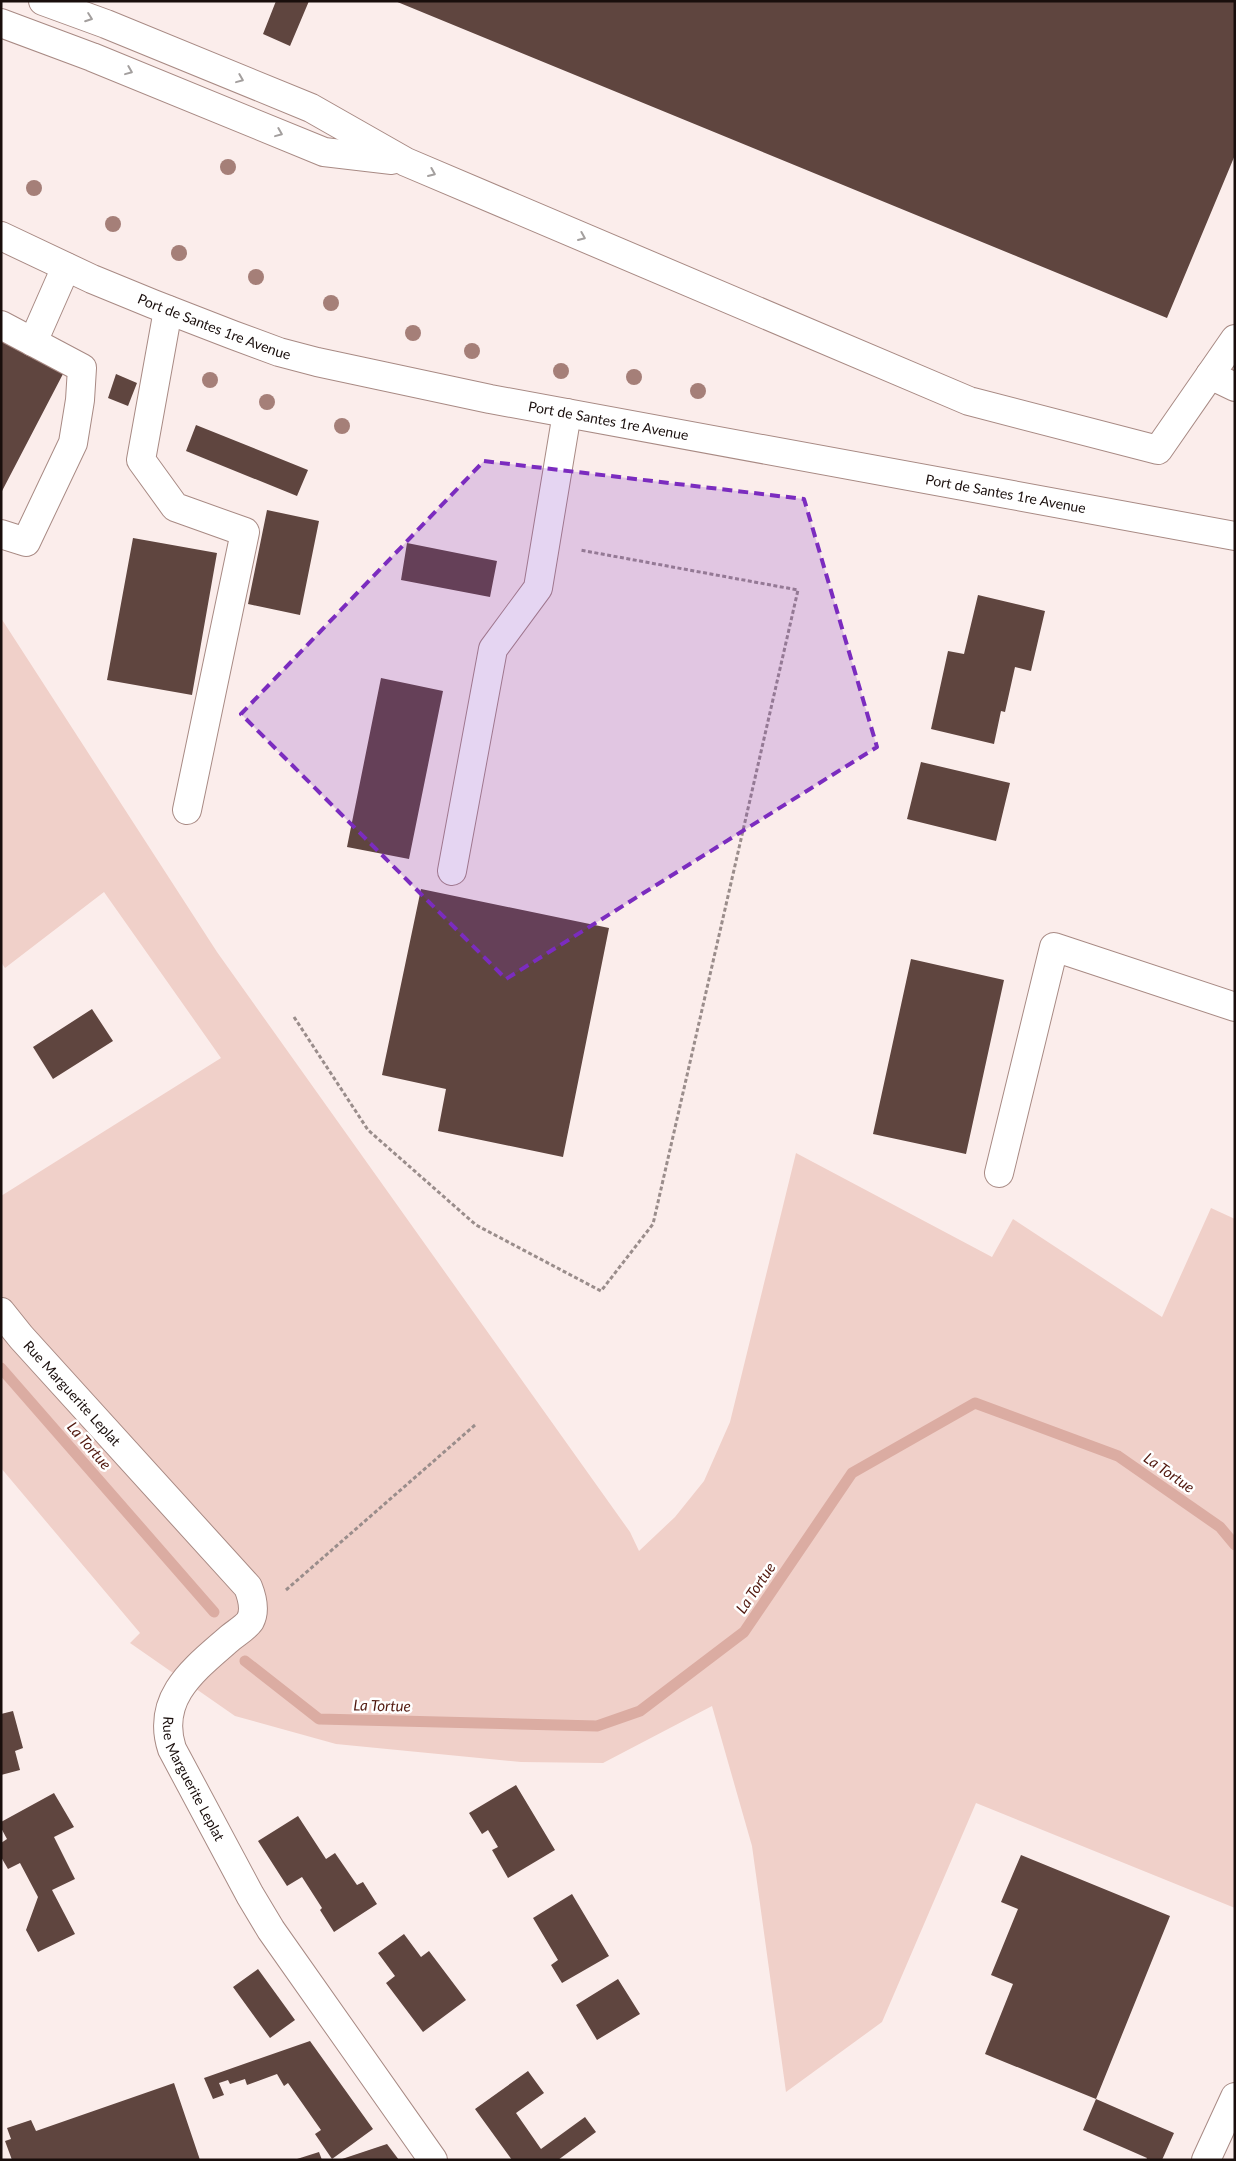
<svg xmlns="http://www.w3.org/2000/svg" width="1236" height="2161" viewBox="0 0 1236 2161" font-family="Lato,sans-serif">
<rect width="100%" height="100%" fill="#fbedeb"/>
<path fill="#f0d0c9" d="M 1,618 L 217,952 L 630,1532 L 639,1551 L 675,1517 L 704,1481 L 730,1422 L 796,1153 L 992,1257 L 1013,1219 L 1162,1317 L 1211,1208 L 1235,1219 L 1235,1908 L 976,1803 L 882,2022 L 786,2092 L 752,1846 L 712,1706 L 603,1763 L 521,1762 L 336,1744 L 235,1716 L 130,1643 L 140,1633 L 1,1468 L 1,1196 L 221,1058 L 104,892 L 5,968 L 1,962 Z"/>
<g fill="none" stroke-linecap="round" stroke-linejoin="round">
<path stroke="#dbaca2" stroke-width="11" d="M 1,1368 L 214,1612
M 245,1661 L 319,1719 L 597,1726 L 640,1711 L 744,1632 L 852,1473 L 975,1403 L 1118,1456 L 1220,1527 L 1235,1545"/>
</g>
<path fill="#5f453f" d="M 276,1 L 309,1 L 290,46 L 263,34 Z
M 395,1 L 1235,1 L 1235,155 L 1167,318 Z
M 1,339 L 64,372 L 1,493 Z
M 116,374 L 137,383 L 128,406 L 108,398 Z
M 196,425 L 308,470 L 297,496 L 186,451 Z
M 267,510 L 319,521 L 300,615 L 248,604 Z
M 133,538 L 217,553 L 192,695 L 107,680 Z
M 407,543 L 497,561 L 490,597 L 401,580 Z
M 978,595 L 1045,611 L 1031,671 L 1015,667 L 1005,712 L 1001,711 L 994,744 L 931,729 L 948,651 L 964,654 Z
M 381,678 L 443,691 L 409,859 L 347,847 Z
M 921,762 L 1010,783 L 996,841 L 907,819 Z
M 421,889 L 609,928 L 563,1157 L 438,1131 L 446,1089 L 382,1075 Z
M 911,959 L 1004,980 L 966,1154 L 873,1134 Z
M 92,1009 L 113,1041 L 53,1079 L 33,1047 Z
M 13,1711 L 23,1748 L 15,1751 L 20,1770 L 1,1775 L 1,1714 Z
M 516,1785 L 555,1850 L 508,1878 L 492,1850 L 498,1847 L 488,1830 L 482,1834 L 469,1813 Z
M 54,1793 L 74,1827 L 54,1837 L 75,1879 L 52,1890 L 75,1934 L 38,1952 L 26,1930 L 38,1897 L 20,1863 L 8,1869 L 1,1857 L 1,1843 L 7,1839 L 1,1828 L 1,1822 Z
M 298,1816 L 326,1859 L 335,1853 L 357,1885 L 363,1882 L 377,1904 L 334,1932 L 320,1910 L 322,1908 L 302,1877 L 287,1886 L 258,1841 Z
M 1021,1855 L 1170,1916 L 1096,2099 L 985,2054 L 1013,1984 L 991,1975 L 1018,1909 L 1001,1902 Z
M 572,1894 L 609,1956 L 562,1983 L 551,1965 L 558,1960 L 533,1918 Z
M 404,1934 L 421,1957 L 429,1951 L 466,2000 L 423,2032 L 386,1983 L 395,1976 L 378,1953 Z
M 258,1969 L 295,2020 L 270,2038 L 233,1987 Z
M 618,1979 L 640,2014 L 597,2040 L 576,2005 Z
M 310,2041 L 373,2129 L 332,2159 L 315,2134 L 321,2130 L 288,2083 L 284,2086 L 277,2074 L 247,2085 L 245,2079 L 230,2084 L 228,2080 L 219,2083 L 224,2095 L 213,2099 L 204,2078 Z
M 528,2071 L 544,2093 L 516,2113 L 541,2149 L 585,2117 L 596,2132 L 558,2160 L 512,2160 L 475,2109 Z
M 174,2083 L 200,2160 L 12,2160 L 5,2141 L 11,2139 L 7,2128 L 31,2120 L 36,2131 Z
M 1096,2099 L 1174,2133 L 1162,2160 L 1146,2160 L 1147,2158 L 1083,2130 Z
M 387,2144 L 399,2160 L 342,2160 L 342,2159 Z
M 319,2152 L 322,2160 L 297,2160 L 297,2159 Z"/>
<g fill="none" stroke-linecap="round" stroke-linejoin="round">
<g stroke="#a88a84" stroke-width="30">
<g id="minor">
<path d="M 43,1 L 106,24 L 311,108 L 406,162 L 969,401 L 1158,450 L 1235,339"/>
<path d="M 1,23 L 92,57 L 324,152 L 392,160"/>
<path id="s1" d="M 1,236 L 92,279 L 153,304 L 233,335 L 279,352 L 317,362 L 490,399 L 1235,536"/>
<path d="M 168,310 L 141,460 L 175,507 L 245,532 L 187,810"/>
<path d="M 1,325 L 82,368 L 80,400 L 73,443 L 26,542 L 1,534"/>
<path d="M 33,342 L 66,267"/>
<path d="M 1210,375 L 1235,387"/>
<path d="M 452,871 L 493,649 L 538,588 L 567,413"/>
<path d="M 999,1173 L 1054,947 L 1235,1007"/>
<path id="s2" d="M 1,1312 L 21,1337 L 248,1587 C 252,1597 256,1610 250,1621 C 246,1627 236,1633 230,1638 C 196,1668 155,1697 172,1749 L 250,1895 L 271,1930 L 433,2160"/>
<path d="M 1206,2160 L 1235,2097"/>
</g>
</g>
<path stroke="#9a8d8b" stroke-width="3" stroke-dasharray="4 2.5" stroke-linecap="butt" d="M 294,1017 L 368,1130 L 476,1225 L 601,1291 L 653,1224 L 798,590 L 580,550
M 286,1590 L 475,1425"/>
<use href="#minor" stroke="#fff" stroke-width="28"/>
</g>
<g fill="#a57f78">
<circle cx="228" cy="167" r="8"/>
<circle cx="34" cy="188" r="8"/>
<circle cx="113" cy="224" r="8"/>
<circle cx="179" cy="253" r="8"/>
<circle cx="256" cy="277" r="8"/>
<circle cx="331" cy="303" r="8"/>
<circle cx="413" cy="333" r="8"/>
<circle cx="472" cy="351" r="8"/>
<circle cx="561" cy="371" r="8"/>
<circle cx="634" cy="377" r="8"/>
<circle cx="210" cy="380" r="8"/>
<circle cx="698" cy="391" r="8"/>
<circle cx="267" cy="402" r="8"/>
<circle cx="342" cy="426" r="8"/>
</g>
<defs><path id="oneway-chevron" d="M-2-3.5L2.5 0L-2 3.5" fill="none" stroke-width="1.6" stroke-linecap="round" stroke-linejoin="round" transform="scale(1.25)"/></defs>
<g stroke="#a39f9e">
<use href="#oneway-chevron" transform="translate(89 18) rotate(20)"/>
<use href="#oneway-chevron" transform="translate(129 71) rotate(22)"/>
<use href="#oneway-chevron" transform="translate(240 79) rotate(22)"/>
<use href="#oneway-chevron" transform="translate(279 133) rotate(22)"/>
<use href="#oneway-chevron" transform="translate(432 173) rotate(23)"/>
<use href="#oneway-chevron" transform="translate(582 237) rotate(23)"/>
</g>
<path fill="#7b2cbf" fill-opacity="0.2" stroke="#7b2cbf" stroke-width="4" stroke-dasharray="10 6" stroke-linejoin="round" d="M 484,461 L 804,499 L 877,747 L 506,979 L 241,714 Z"/>
<g text-anchor="middle" stroke-width="5" stroke-linejoin="round" paint-order="stroke">
<g font-size="14" fill="#190e0c" stroke="#fff">
<text dy="5" stroke="none"><textPath href="#s1" startOffset="232">Port de Santes 1re Avenue</textPath></text>
<text dy="5" stroke="none"><textPath href="#s1" startOffset="638">Port de Santes 1re Avenue</textPath></text>
<text dy="5" stroke="none"><textPath href="#s1" startOffset="1042">Port de Santes 1re Avenue</textPath></text>
<text dy="5" stroke="none"><textPath href="#s2" startOffset="108">Rue Marguerite Leplat</textPath></text>
<text dy="5" stroke="none"><textPath href="#s2" startOffset="601">Rue Marguerite Leplat</textPath></text>
</g>
<g font-size="15" font-style="italic" fill="#52190f" stroke="#fff">
<text transform="translate(89 1446) rotate(49)" y="5">La Tortue</text>
<text transform="translate(1169 1473) rotate(35)" y="5">La Tortue</text>
<text transform="translate(756 1588) rotate(-56)" y="5">La Tortue</text>
<text transform="translate(382 1706) rotate(1)" y="5">La Tortue</text>
</g>
</g>
<rect width="1236" height="2161" fill="none" stroke="#190e0c" stroke-width="5"/>
</svg>
